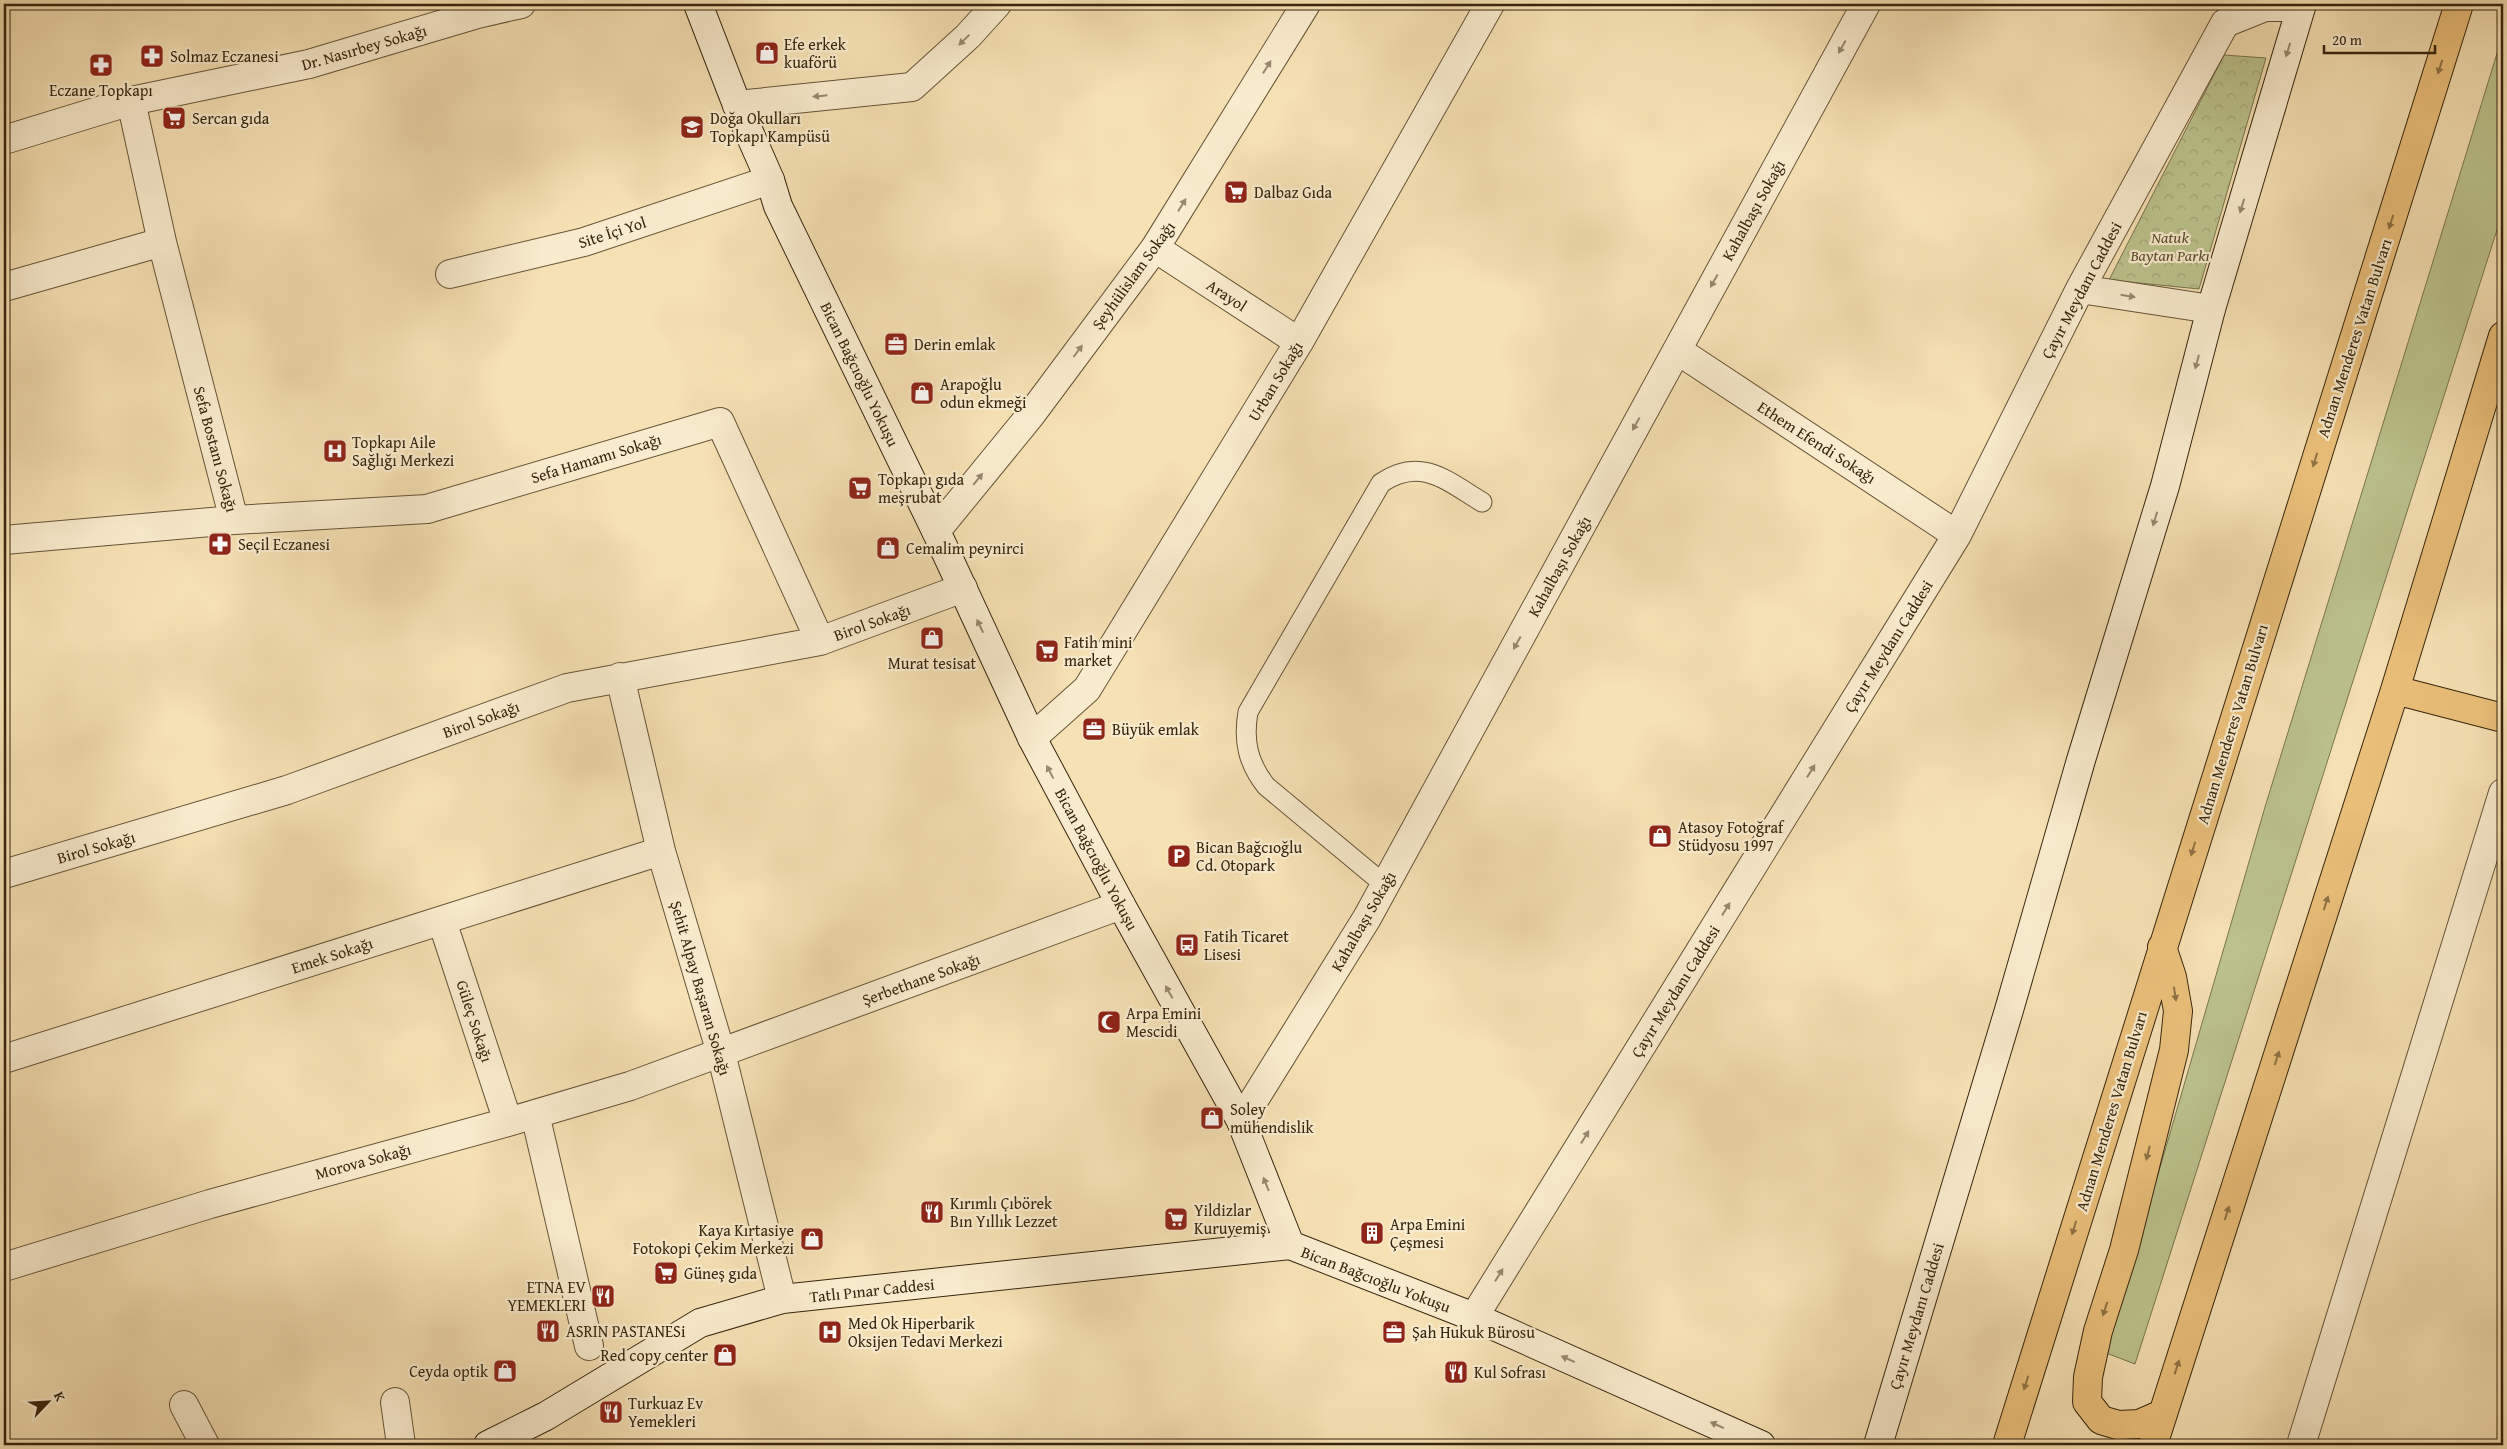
<svg xmlns="http://www.w3.org/2000/svg" width="2507" height="1449" viewBox="0 0 2507 1449" font-family="'Gentium Book Plus',serif">
<defs>
<pattern id="park-crowns" width="20" height="18" patternUnits="userSpaceOnUse" patternTransform="scale(1.25)"><rect width="20" height="18" fill="#bcc38d"/><path d="M2 6a3 3 0 1 1 6 0M12 15a3 3 0 1 1 6 0" fill="none" stroke="#a2a778"/></pattern>
</defs>
<rect width="100%" height="100%" fill="#f6e1b4"/>
<filter id="stains"><feTurbulence type="fractalNoise" baseFrequency=".004" numOctaves="4"/><feColorMatrix values="0 0 0 0 .2 0 0 0 0 .09 0 0 0 0 .02 0 0 0 .5 -.17"/></filter>
<radialGradient id="worn" r=".72"><stop offset=".6" stop-color="#630" stop-opacity="0"/><stop offset="1" stop-color="#630" stop-opacity=".3"/></radialGradient>
<path fill="#bcc38d" stroke="#79744d" d="M 2503,34 L 2503,211 L 2135,1364 L 2106,1353 L 2265,807 Z"/>
<path fill="url(#park-crowns)" stroke="#79744d" d="M 2224,55 L 2266,58 L 2199,289 L 2109,280 Z"/>
<g fill="none" stroke-linecap="round" stroke-linejoin="round">
<g stroke="#665437" stroke-width="21">
<path id="lane" d="M 1385,885 L 1266,786 C 1248,763 1243,741 1248,712 L 1381,483 C 1421,456 1447,481 1482,502"/>
</g>
<g stroke="#665437" stroke-width="30">
<path id="street" d="M 131,101 L 162,242 L 234,520
M 737,105 L 912,87 L 968,36 L 997,4
M 4,140 L 131,101 L 309,64 L 477,14 L 521,4
M 1155,248 L 1299,342
M 450,274 L 584,242 L 770,180
M 4,287 L 162,242
M 2080,289 L 2211,309
M 1677,350 L 1957,535
M 936,531 L 1030,416 L 1155,248 L 1306,4
M 4,540 L 234,520 L 427,509 L 720,422 L 820,641
M 620,677 L 661,851 L 721,1053 L 782,1299
M 1032,738 L 1087,689 L 1299,342 L 1490,4
M 4,874 L 287,790 L 567,688 L 820,641 L 963,588
M 442,921 L 508,1122
M 4,1059 L 661,851
M 535,1114 L 589,1346
M 1241,1121 L 1367,918 L 1866,4
M 4,1267 L 210,1204 L 508,1122 L 630,1086 L 1121,905
M 1474,1317 L 1957,535 L 2080,289 L 2225,23 L 2265,7 L 2301,7
M 395,1402 L 401,1445
M 184,1405 L 205,1445
M 2301,1445 L 2503,793"/>
</g>
<g stroke="#36250d" stroke-width="30">
<path id="secondary" d="M 698,4 L 737,105 L 770,180 L 778,206 L 936,531 L 1032,738 L 1121,905 L 1241,1121 L 1290,1245 L 1474,1317 L 1761,1445
M 488,1445 L 546,1416 L 700,1323 L 782,1299 L 1290,1245
M 1878,1445 L 2009,1010 L 2081,760 L 2165,486 L 2211,309 L 2302,4"/>
</g>
<g stroke="#36250d" stroke-width="30">
<path id="primary" d="M 2395,690 L 2503,718
M 2162,947 L 2172,977 L 2178,1011 L 2174,1050 L 2124,1250 L 2098,1331 L 2088,1377 L 2087,1402 L 2101,1420 L 2118,1425 L 2139,1424 L 2162,1414
M 2007,1445 L 2459,4
M 2153,1445 L 2395,690 L 2503,336"/>
</g>
<use href="#lane" stroke="#f9ecce" stroke-width="19"/>
<use href="#street" stroke="#f9ecce" stroke-width="28"/>
<use href="#secondary" stroke="#f9ecce" stroke-width="28"/>
<use href="#primary" stroke="#ebc07a" stroke-width="28"/>
</g>
<defs><path id="oneway-solid" d="M-6-.8H1V-3.2L6.5 0L1 3.2V.8H-6Z" transform="scale(1.25)"/></defs>
<g fill="#98886e">
<use href="#oneway-solid" transform="translate(964 40) rotate(136)"/>
<use href="#oneway-solid" transform="translate(1842 47) rotate(119)"/>
<use href="#oneway-solid" transform="translate(2288 50) rotate(107)"/>
<use href="#oneway-solid" transform="translate(1267 67) rotate(-58)"/>
<use href="#oneway-solid" transform="translate(820 96) rotate(174)"/>
<use href="#oneway-solid" transform="translate(1182 205) rotate(-58)"/>
<use href="#oneway-solid" transform="translate(2242 206) rotate(107)"/>
<use href="#oneway-solid" transform="translate(1714 281) rotate(119)"/>
<use href="#oneway-solid" transform="translate(2128 296) rotate(9)"/>
<use href="#oneway-solid" transform="translate(1078 351) rotate(-53)"/>
<use href="#oneway-solid" transform="translate(2197 362) rotate(105)"/>
<use href="#oneway-solid" transform="translate(1636 424) rotate(119)"/>
<use href="#oneway-solid" transform="translate(978 479) rotate(-51)"/>
<use href="#oneway-solid" transform="translate(2155 519) rotate(107)"/>
<use href="#oneway-solid" transform="translate(980 626) rotate(-115)"/>
<use href="#oneway-solid" transform="translate(1517 643) rotate(119)"/>
<use href="#oneway-solid" transform="translate(1811 771) rotate(-58)"/>
<use href="#oneway-solid" transform="translate(1050 772) rotate(-118)"/>
<use href="#oneway-solid" transform="translate(1726 909) rotate(-58)"/>
<use href="#oneway-solid" transform="translate(1169 992) rotate(-119)"/>
<use href="#oneway-solid" transform="translate(1585 1137) rotate(-58)"/>
<use href="#oneway-solid" transform="translate(1266 1184) rotate(-112)"/>
<use href="#oneway-solid" transform="translate(1499 1275) rotate(-58)"/>
<use href="#oneway-solid" transform="translate(1568 1359) rotate(-156)"/>
<use href="#oneway-solid" transform="translate(1717 1425) rotate(-156)"/>
</g>
<g fill="#907244">
<use href="#oneway-solid" transform="translate(2440 67) rotate(108)"/>
<use href="#oneway-solid" transform="translate(2391 222) rotate(108)"/>
<use href="#oneway-solid" transform="translate(2315 460) rotate(107)"/>
<use href="#oneway-solid" transform="translate(2193 849) rotate(107)"/>
<use href="#oneway-solid" transform="translate(2326 903) rotate(-72)"/>
<use href="#oneway-solid" transform="translate(2175 994) rotate(81)"/>
<use href="#oneway-solid" transform="translate(2277 1058) rotate(-72)"/>
<use href="#oneway-solid" transform="translate(2148 1153) rotate(104)"/>
<use href="#oneway-solid" transform="translate(2227 1213) rotate(-72)"/>
<use href="#oneway-solid" transform="translate(2074 1228) rotate(107)"/>
<use href="#oneway-solid" transform="translate(2105 1309) rotate(108)"/>
<use href="#oneway-solid" transform="translate(2177 1367) rotate(-72)"/>
<use href="#oneway-solid" transform="translate(2026 1383) rotate(107)"/>
</g>
<defs>
<g id="shop-square" transform="scale(1.25)"><rect x="-9" y="-9" width="18" height="18" rx="4" fill="#8f2418" stroke="#f9ecce"/><path d="M-5-2.5h2.3a2.7 3.5 0 0 1 5.4 0H5L5.5 6h-11ZM-1.5-2.5h3a1.5 2.3 0 0 0-3 0Z" fill="#fff"/></g>
<g id="pharmacy-square" transform="scale(1.25)"><rect x="-9" y="-9" width="18" height="18" rx="4" fill="#8f2418" stroke="#f9ecce"/><path d="M-2-6h4v4h4v4h-4v4h-4v-4h-4v-4h4Z" fill="#fff"/></g>
<g id="supermarket-square" transform="scale(1.25)"><rect x="-9" y="-9" width="18" height="18" rx="4" fill="#8f2418" stroke="#f9ecce"/><path d="M-6-5.5h2.5l.6 2H6L4.5 2H-2.5L-4.4-4H-6ZM-1.5 3.2a1.3 1.3 0 1 0 .1 0ZM3 3.2a1.3 1.3 0 1 0 .1 0Z" fill="#fff"/></g>
<g id="school-square" transform="scale(1.25)"><rect x="-9" y="-9" width="18" height="18" rx="4" fill="#8f2418" stroke="#f9ecce"/><path d="M0-5L7-2L0 1L-7-2ZM-4 1L0 2.5L4 1V4Q0 6-4 4Z" fill="#fff"/></g>
<g id="office-square" transform="scale(1.25)"><rect x="-9" y="-9" width="18" height="18" rx="4" fill="#8f2418" stroke="#f9ecce"/><path d="M-6-3h4V-5.5h4V-3h4V5H-6ZM-1-4.5V-3h2v-1.5ZM-6 0V1H6V0Z" fill="#fff"/></g>
<g id="hospital-square" transform="scale(1.25)"><rect x="-9" y="-9" width="18" height="18" rx="4" fill="#8f2418" stroke="#f9ecce"/><path d="M-5-5h3v3.5h4V-5h3V5h-3V1.5h-4V5h-3Z" fill="#fff"/></g>
<g id="parking-square" transform="scale(1.25)"><rect x="-9" y="-9" width="18" height="18" rx="4" fill="#8f2418" stroke="#f9ecce"/><path d="M-3.5-5.5H1a3.5 3.5 0 0 1 0 7H-1V5.5H-3.5ZM-1-3.4V-.6H.8a1.4 1.4 0 0 0 0-2.8Z" fill="#fff"/></g>
<g id="bus-square" transform="scale(1.25)"><rect x="-9" y="-9" width="18" height="18" rx="4" fill="#8f2418" stroke="#f9ecce"/><path d="M-5-6H5V4H4V6H2V4H-2V6H-4V4H-5ZM-3.5-4V0h7V-4ZM-3.5 1.2v1.5H-2V1.2ZM2 1.2v1.5H3.5V1.2Z" fill="#fff"/></g>
<g id="mosque-square" transform="scale(1.25)"><rect x="-9" y="-9" width="18" height="18" rx="4" fill="#8f2418" stroke="#f9ecce"/><path d="M3.5-4.9A6 6 0 1 0 3.5 4.9A5 5 0 1 1 3.5-4.9Z" fill="#fff"/></g>
<g id="restaurant-square" transform="scale(1.25)"><rect x="-9" y="-9" width="18" height="18" rx="4" fill="#8f2418" stroke="#f9ecce"/><path d="M-5-6h1v4h1v-4h1v4h1v-4h1v5L-1.5 .5V6h-2V.5L-5-1ZM5-6V6H3V1.5H1.5Q1.5-4 5-6Z" fill="#fff"/></g>
<g id="building-square" transform="scale(1.25)"><rect x="-9" y="-9" width="18" height="18" rx="4" fill="#8f2418" stroke="#f9ecce"/><path d="M-4-6H4V6H1V3H-1V6H-4ZM-2.5-4.3h1.7v1.8h-1.7ZM.8-4.3h1.7v1.8H.8ZM-2.5-1h1.7V.8h-1.7ZM.8-1h1.7V.8H.8Z" fill="#fff"/></g>
</defs>
<g fill-rule="evenodd">
<use href="#shop-square" x="767" y="53"/>
<use href="#pharmacy-square" x="152" y="56"/>
<use href="#pharmacy-square" x="101" y="65"/>
<use href="#supermarket-square" x="174" y="118"/>
<use href="#school-square" x="692" y="127"/>
<use href="#supermarket-square" x="1236" y="192"/>
<use href="#office-square" x="896" y="344"/>
<use href="#shop-square" x="922" y="393"/>
<use href="#hospital-square" x="335" y="451"/>
<use href="#supermarket-square" x="860" y="488"/>
<use href="#pharmacy-square" x="220" y="544"/>
<use href="#shop-square" x="888" y="548"/>
<use href="#shop-square" x="932" y="638"/>
<use href="#supermarket-square" x="1047" y="651"/>
<use href="#office-square" x="1094" y="729"/>
<use href="#shop-square" x="1660" y="836"/>
<use href="#parking-square" x="1179" y="856"/>
<use href="#bus-square" x="1187" y="945"/>
<use href="#mosque-square" x="1109" y="1022"/>
<use href="#shop-square" x="1212" y="1118"/>
<use href="#restaurant-square" x="932" y="1212"/>
<use href="#supermarket-square" x="1176" y="1219"/>
<use href="#building-square" x="1372" y="1233"/>
<use href="#shop-square" x="812" y="1239"/>
<use href="#supermarket-square" x="666" y="1273"/>
<use href="#restaurant-square" x="603" y="1296"/>
<use href="#restaurant-square" x="548" y="1331"/>
<use href="#hospital-square" x="830" y="1332"/>
<use href="#office-square" x="1394" y="1332"/>
<use href="#shop-square" x="725" y="1355"/>
<use href="#shop-square" x="505" y="1371"/>
<use href="#restaurant-square" x="1456" y="1372"/>
<use href="#restaurant-square" x="611" y="1412"/>
</g>
<g text-anchor="middle" stroke-width="4.5" stroke-linejoin="round" paint-order="stroke">
<g font-size="16" fill="#36250d" stroke="#f9ecce" text-anchor="start">
<text x="784" y="50">Efe erkek<tspan x="784" dy="18">kuaförü</tspan></text>
<text x="170" y="62">Solmaz Eczanesi</text>
<text x="101" y="96" text-anchor="middle">Eczane Topkapı</text>
<text x="192" y="124">Sercan gıda</text>
<text x="710" y="124">Doğa Okulları<tspan x="710" dy="18">Topkapı Kampüsü</tspan></text>
<text x="1254" y="198">Dalbaz Gıda</text>
<text x="914" y="350">Derin emlak</text>
<text x="940" y="390">Arapoğlu<tspan x="940" dy="18">odun ekmeği</tspan></text>
<text x="352" y="448">Topkapı Aile<tspan x="352" dy="18">Sağlığı Merkezi</tspan></text>
<text x="878" y="485">Topkapı gıda<tspan x="878" dy="18">meşrubat</tspan></text>
<text x="238" y="550">Seçil Eczanesi</text>
<text x="906" y="554">Cemalim peynirci</text>
<text x="1064" y="648">Fatih mini<tspan x="1064" dy="18">market</tspan></text>
<text x="932" y="669" text-anchor="middle">Murat tesisat</text>
<text x="1112" y="735">Büyük emlak</text>
<text x="1678" y="833">Atasoy Fotoğraf<tspan x="1678" dy="18">Stüdyosu 1997</tspan></text>
<text x="1196" y="853">Bican Bağcıoğlu<tspan x="1196" dy="18">Cd. Otopark</tspan></text>
<text x="1204" y="942">Fatih Ticaret<tspan x="1204" dy="18">Lisesi</tspan></text>
<text x="1126" y="1019">Arpa Emini<tspan x="1126" dy="18">Mescidi</tspan></text>
<text x="1230" y="1115">Soley<tspan x="1230" dy="18">mühendislik</tspan></text>
<text x="950" y="1209">Kırımlı Çıbörek<tspan x="950" dy="18">Bın Yıllık Lezzet</tspan></text>
<text x="1194" y="1216">Yildizlar<tspan x="1194" dy="18">Kuruyemiş</tspan></text>
<text x="1390" y="1230">Arpa Emini<tspan x="1390" dy="18">Çeşmesi</tspan></text>
<text x="794" y="1236" text-anchor="end">Kaya Kırtasiye<tspan x="794" dy="18">Fotokopi Çekim Merkezi</tspan></text>
<text x="684" y="1279">Güneş gıda</text>
<text x="586" y="1293" text-anchor="end">ETNA EV<tspan x="586" dy="18">YEMEKLERI</tspan></text>
<text x="848" y="1329">Med Ok Hiperbarik<tspan x="848" dy="18">Oksijen Tedavi Merkezi</tspan></text>
<text x="566" y="1337">ASRIN PASTANESi</text>
<text x="1412" y="1338">Şah Hukuk Bürosu</text>
<text x="708" y="1361" text-anchor="end">Red copy center</text>
<text x="488" y="1377" text-anchor="end">Ceyda optik</text>
<text x="1474" y="1378">Kul Sofrası</text>
<text x="628" y="1409">Turkuaz Ev<tspan x="628" dy="18">Yemekleri</tspan></text>
</g>
<g font-size="16" fill="#36250d" stroke="#f9ecce">
<text transform="translate(364 47) rotate(-16)" y="6">Dr. Nasırbey Sokağı</text>
<text transform="translate(1753 210) rotate(-61)" y="6">Kahalbaşı Sokağı</text>
<text transform="translate(612 232) rotate(-18)" y="6">Site İçi Yol</text>
<text transform="translate(1133 275) rotate(-54)" y="6">Şeyhülislam Sokağı</text>
<text transform="translate(2081 290) rotate(-62)" y="6">Çayır Meydanı Caddesi</text>
<text transform="translate(1227 295) rotate(33)" y="6">Arayol</text>
<text transform="translate(2354 338) rotate(-72)" y="6">Adnan Menderes Vatan Bulvarı</text>
<text transform="translate(860 374) rotate(64)" y="6">Bican Bağcıoğlu Yokuşu</text>
<text transform="translate(1275 381) rotate(-59)" y="6">Urban Sokağı</text>
<text transform="translate(1817 442) rotate(33)" y="6">Ethem Efendi Sokağı</text>
<text transform="translate(216 449) rotate(75)" y="6">Sefa Bostanı Sokağı</text>
<text transform="translate(596 458) rotate(-17)" y="6">Sefa Hamamı Sokağı</text>
<text transform="translate(1559 566) rotate(-61)" y="6">Kahalbaşı Sokağı</text>
<text transform="translate(872 622) rotate(-20)" y="6">Birol Sokağı</text>
<text transform="translate(1888 646) rotate(-58)" y="6">Çayır Meydanı Caddesi</text>
<text transform="translate(481 719) rotate(-20)" y="6">Birol Sokağı</text>
<text transform="translate(2232 724) rotate(-73)" y="6">Adnan Menderes Vatan Bulvarı</text>
<text transform="translate(96 847) rotate(-16)" y="6">Birol Sokağı</text>
<text transform="translate(1097 859) rotate(62)" y="6">Bican Bağcıoğlu Yokuşu</text>
<text transform="translate(1363 921) rotate(-60)" y="6">Kahalbaşı Sokağı</text>
<text transform="translate(332 955) rotate(-18)" y="6">Emek Sokağı</text>
<text transform="translate(921 979) rotate(-20)" y="6">Şerbethane Sokağı</text>
<text transform="translate(701 988) rotate(74)" y="6">Şehit Alpay Başaran Sokağı</text>
<text transform="translate(1675 991) rotate(-58)" y="6">Çayır Meydanı Caddesi</text>
<text transform="translate(475 1021) rotate(72)" y="6">Güleç Sokağı</text>
<text transform="translate(2111 1111) rotate(-73)" y="6">Adnan Menderes Vatan Bulvarı</text>
<text transform="translate(363 1161) rotate(-15)" y="6">Morova Sokağı</text>
<text transform="translate(1376 1279) rotate(21)" y="6">Bican Bağcıoğlu Yokuşu</text>
<text transform="translate(872 1290) rotate(-6)" y="6">Tatlı Pınar Caddesi</text>
<text transform="translate(1916 1316) rotate(-73)" y="6">Çayır Meydanı Caddesi</text>
</g>
<g font-size="16" font-style="italic" fill="#584c2d" stroke="#f9ecce">
<text x="2170" y="243">Natuk<tspan x="2170" dy="18">Baytan Parkı</tspan></text>
</g>
</g>
<rect width="2507" height="1449" fill="none" stroke="#f6e1b4" stroke-width="20"/>
<rect x="5" y="5" width="2497" height="1439" fill="none" stroke="#36250d" stroke-width="2.5"/>
<rect x="10" y="10" width="2487" height="1429" fill="none" stroke="#36250d"/>
<g transform="translate(48 1402) rotate(65)" stroke="#f9ecce" stroke-width="4" paint-order="stroke">
<path d="M0-4L9 19L0 12L-9 19Z" fill="#36250d"/>
<text y="-8" font-size="14" font-weight="bold" text-anchor="middle" fill="#36250d">K</text>
</g>
<path d="M2324 45v8h111v-8" fill="none" stroke="#36250d" stroke-width="2.5"/>
<text x="2332" y="45" font-size="15" fill="#36250d" stroke="#f9ecce" stroke-width="4" paint-order="stroke">20 m</text>
<rect width="100%" height="100%" filter="url(#stains)"/>
<rect width="100%" height="100%" fill="url(#worn)"/>
</svg>
